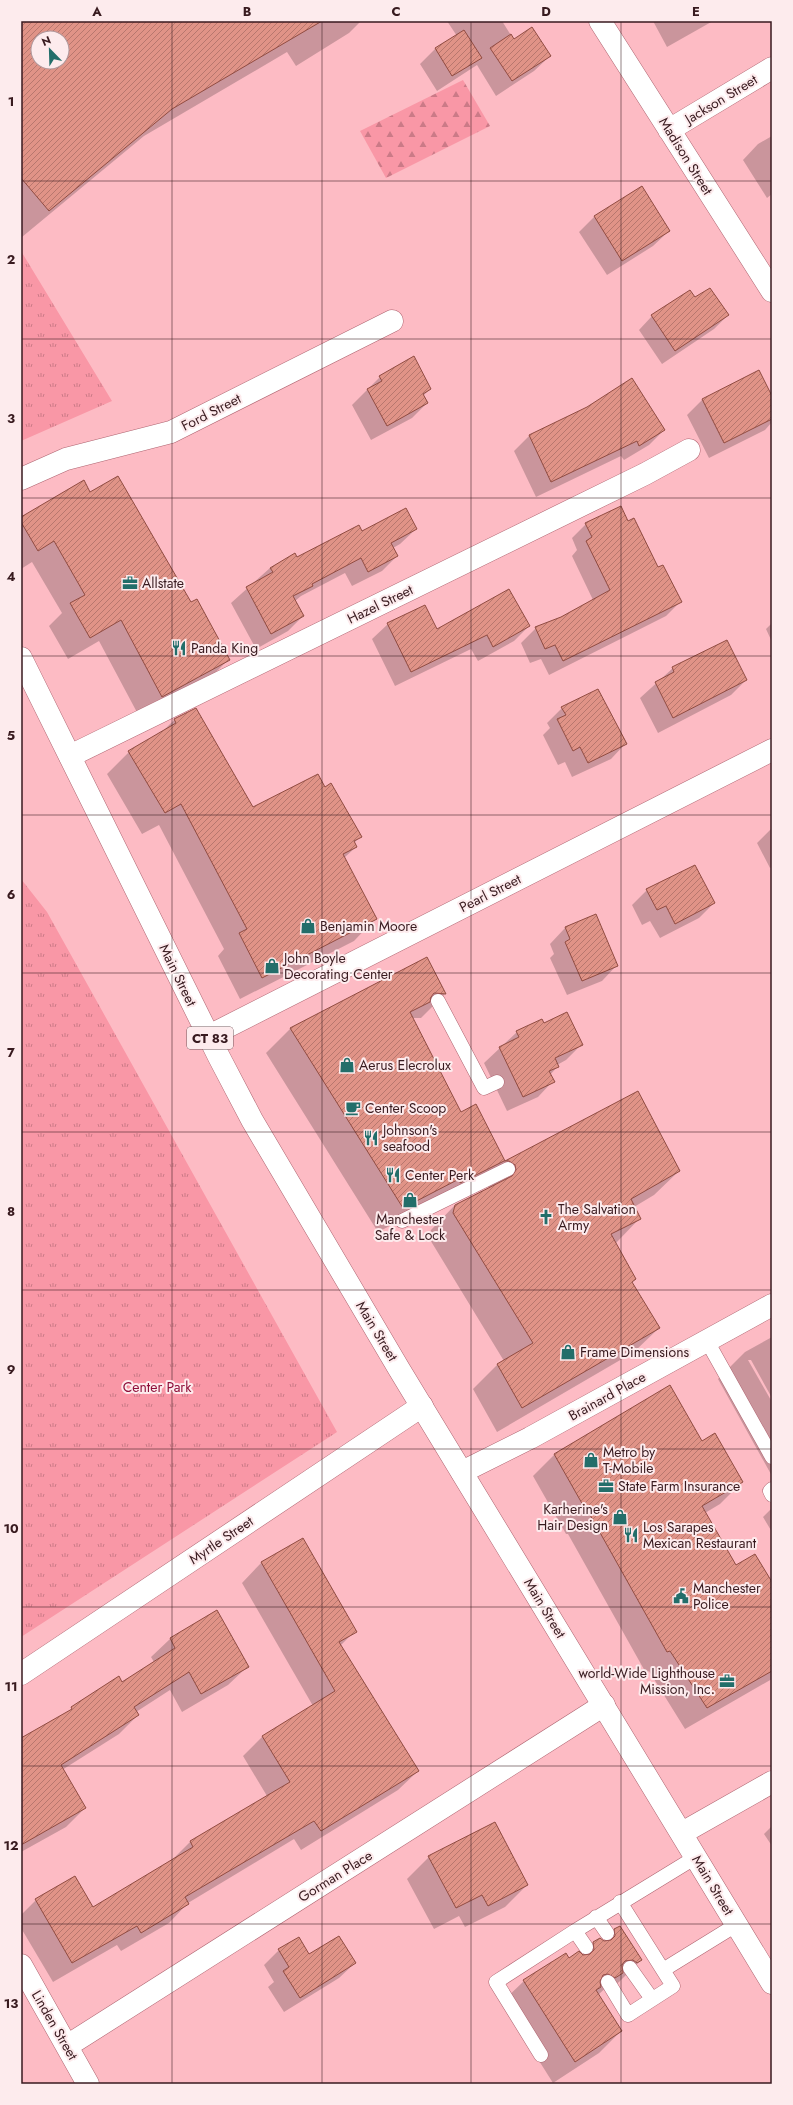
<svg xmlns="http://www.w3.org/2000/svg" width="793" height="2105" viewBox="0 0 793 2105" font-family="Jost,sans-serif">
<defs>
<pattern id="forest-firs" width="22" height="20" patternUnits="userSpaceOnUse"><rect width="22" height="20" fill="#f997a6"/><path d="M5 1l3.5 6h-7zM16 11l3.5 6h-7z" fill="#cb7a87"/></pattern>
<pattern id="park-tufts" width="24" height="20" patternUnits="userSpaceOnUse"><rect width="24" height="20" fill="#f997a6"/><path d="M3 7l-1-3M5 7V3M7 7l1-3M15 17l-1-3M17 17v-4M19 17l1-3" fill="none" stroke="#cb7a87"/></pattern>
<pattern id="building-hatch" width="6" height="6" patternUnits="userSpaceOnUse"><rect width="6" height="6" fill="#e09387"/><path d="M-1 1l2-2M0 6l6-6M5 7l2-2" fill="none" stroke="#b7776e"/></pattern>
</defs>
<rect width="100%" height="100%" fill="#fdbbc4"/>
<path fill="url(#forest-firs)" d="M 463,80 L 490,126 L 386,178 L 360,131 Z"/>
<path fill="url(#park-tufts)" d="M 21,251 L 112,401 L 21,441 Z
M 21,879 L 47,912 L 337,1432 L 21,1637 Z"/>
<path fill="#0003" fill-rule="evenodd" d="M 21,21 L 361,21 L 349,33 L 296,66 L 287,52 L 144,136 L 22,237 ZM 38,38 L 62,38 L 62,62 L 38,62 Z
M 447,21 L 502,21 L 514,40 L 550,56 L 534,71 L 496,96 L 477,65 L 437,91 L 420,64 L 435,49 L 457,36 Z
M 653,21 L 713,21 L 667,47 Z
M 772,136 L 772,194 L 767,198 L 743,160 L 758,144 Z
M 641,187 L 669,231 L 653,246 L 607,275 L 579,232 L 594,217 Z
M 695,299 L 728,315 L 714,329 L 662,364 L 639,330 L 652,316 Z
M 759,372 L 772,398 L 772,422 L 765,430 L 709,458 L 687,415 L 702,400 Z
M 380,377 L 430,389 L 423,396 L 427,403 L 412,418 L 371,440 L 352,405 Z
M 587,408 L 664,430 L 649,445 L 624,460 L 621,456 L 536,497 L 514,451 L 529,436 Z
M 90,493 L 190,604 L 228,660 L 206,682 L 140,718 L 99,641 L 68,659 L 49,626 L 62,613 L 32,562 L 21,569 L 21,518 Z
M 628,522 L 680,602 L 666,616 L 549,675 L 541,659 L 530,663 L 521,643 L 536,628 L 561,617 L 593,600 L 572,556 L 577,550 L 572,538 L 586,524 Z
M 416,529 L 400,544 L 393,548 L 397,556 L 382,571 L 352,586 L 345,573 L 301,596 L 295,601 L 303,616 L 288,631 L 256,649 L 231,603 L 270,568 L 362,532 Z
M 425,606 L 436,631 L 529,626 L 514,641 L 478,661 L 471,649 L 395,686 L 372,639 L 388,624 Z
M 772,623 L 772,642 L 766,629 Z
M 673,668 L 746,680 L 731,695 L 658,733 L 640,698 Z
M 562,708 L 609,709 L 626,743 L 611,759 L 572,777 L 565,762 L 558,765 L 543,735 L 550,728 L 547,723 Z
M 195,710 L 253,809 L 324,788 L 361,836 L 354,843 L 356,847 L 344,858 L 375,919 L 354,941 L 240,999 L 218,956 L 224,949 L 159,825 L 142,834 L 107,774 L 129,752 L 161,733 L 174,720 Z
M 772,828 L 772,867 L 770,868 L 757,843 Z
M 647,890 L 714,903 L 699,918 L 660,938 L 650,921 L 642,925 L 632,905 Z
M 595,915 L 617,965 L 602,981 L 567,995 L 550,958 L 554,954 L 550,944 L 565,928 Z
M 427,958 L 445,994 L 421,1018 L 412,1018 L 461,1113 L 476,1105 L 505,1162 L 637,1093 L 679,1171 L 654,1195 L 634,1207 L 640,1218 L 616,1243 L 631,1283 L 659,1328 L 634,1352 L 497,1432 L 473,1389 L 497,1365 L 504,1361 L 429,1238 L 431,1230 L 455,1205 L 490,1188 L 484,1185 L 438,1201 L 378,1232 L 266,1053 L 291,1028 Z
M 517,1032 L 581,1045 L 566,1060 L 557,1065 L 558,1066 L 550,1075 L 553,1081 L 538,1097 L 507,1111 L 484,1063 Z
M 772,1337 L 772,1398 L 751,1360 L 748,1360 L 772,1402 L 772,1476 L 718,1379 L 745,1352 Z
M 701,1443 L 742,1482 L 720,1504 L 705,1513 L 735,1566 L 772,1584 L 772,1679 L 685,1729 L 649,1671 L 646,1673 L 568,1534 L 566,1534 L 533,1476 L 554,1455 Z
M 772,1508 L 772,1532 L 763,1517 Z
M 302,1539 L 355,1631 L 340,1646 L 418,1771 L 398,1790 L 301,1850 L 294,1839 L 188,1903 L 169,1923 L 121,1951 L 117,1945 L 53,1982 L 21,1928 L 21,1915 L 36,1900 L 93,1908 L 171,1861 L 190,1842 L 267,1796 L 243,1756 L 262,1737 L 313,1706 L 242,1583 L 261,1563 Z
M 216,1612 L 247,1667 L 228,1685 L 182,1712 L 170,1690 L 136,1712 L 138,1715 L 119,1734 L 62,1770 L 85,1808 L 66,1827 L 21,1852 L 21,1739 L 66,1713 L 118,1677 L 122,1683 L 154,1662 L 151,1657 L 170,1639 Z
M 772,1826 L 772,1846 L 764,1834 Z
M 429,1857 L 527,1885 L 505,1907 L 465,1927 L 459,1916 L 434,1929 L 407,1879 Z
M 615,1930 L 641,1960 L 619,1982 L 615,1985 L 612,1982 L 598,1995 L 621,2031 L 599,2053 L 553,2083 L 502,2002 L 524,1981 L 569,1959 L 582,1955 L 594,1943 L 603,1942 Z
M 279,1950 L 309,1955 L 355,1963 L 339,1978 L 284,2012 L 268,1987 L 274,1982 L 264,1965 Z"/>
<path fill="url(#building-hatch)" stroke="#914c42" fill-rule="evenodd" d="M 21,21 L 322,21 L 172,109 L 49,211 L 21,178 ZM 38,38 L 62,38 L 62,62 L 38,62 Z
M 532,27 L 551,56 L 512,81 L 490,48 L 511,34 L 514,39 Z
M 464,30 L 482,58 L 452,76 L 435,48 Z
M 642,186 L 670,231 L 622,261 L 594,216 Z
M 710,288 L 729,315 L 675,351 L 651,315 L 690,290 L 695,297 Z
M 414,356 L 431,389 L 423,394 L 428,403 L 387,426 L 367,389 L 382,381 L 379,376 Z
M 759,370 L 772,396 L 772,419 L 724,443 L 702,399 Z
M 632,378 L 665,430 L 639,446 L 637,441 L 551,482 L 529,435 L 587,407 Z
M 118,476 L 191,602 L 197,599 L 230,660 L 162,697 L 121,620 L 90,638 L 70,603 L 85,595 L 54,541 L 38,551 L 21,522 L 21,517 L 84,480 L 90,492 Z
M 621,506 L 628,521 L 634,518 L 658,567 L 663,565 L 682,602 L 563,661 L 555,645 L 545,649 L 535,627 L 561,617 L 610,590 L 586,541 L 592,537 L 585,523 Z
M 406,508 L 417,529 L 391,543 L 398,556 L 368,572 L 361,558 L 312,584 L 313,586 L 293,596 L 304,616 L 271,634 L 246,587 L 273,572 L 270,568 L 295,553 L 297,557 L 359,525 L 362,531 Z
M 509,589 L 530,626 L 493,647 L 487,635 L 411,672 L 387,623 L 425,605 L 437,629 Z
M 727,640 L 747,680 L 673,718 L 655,682 L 674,672 L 672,667 Z
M 598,689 L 627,744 L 588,763 L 580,747 L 573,751 L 557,719 L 566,715 L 561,707 Z
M 196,708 L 253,807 L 318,774 L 325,787 L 331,783 L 362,837 L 354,841 L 357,847 L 343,854 L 377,919 L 262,978 L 239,933 L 247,929 L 181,804 L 165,813 L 128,751 L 176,723 L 174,719 Z
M 695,865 L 715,903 L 675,924 L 666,906 L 657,910 L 646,889 Z
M 596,914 L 618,966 L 582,981 L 565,942 L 570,939 L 565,927 Z
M 427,957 L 446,994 L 434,993 L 431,997 L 430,1002 L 410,1012 L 461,1112 L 476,1104 L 505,1161 L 638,1091 L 680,1171 L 631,1199 L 641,1219 L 611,1234 L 636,1279 L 632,1282 L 660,1328 L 522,1408 L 497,1364 L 533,1343 L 453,1213 L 455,1205 L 512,1176 L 516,1170 L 515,1165 L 509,1161 L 504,1161 L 460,1183 L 461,1178 L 403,1208 L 290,1028 Z
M 567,1012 L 583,1045 L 555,1058 L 559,1067 L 549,1071 L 555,1082 L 523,1097 L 499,1047 L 519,1037 L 516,1031 L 542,1019 L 544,1023 Z
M 670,1385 L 702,1441 L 715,1433 L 743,1482 L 702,1506 L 736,1565 L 755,1554 L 772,1582 L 772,1671 L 707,1708 L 670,1651 L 667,1652 L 589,1513 L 588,1514 L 554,1454 Z
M 303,1538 L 357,1632 L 339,1642 L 419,1771 L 321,1831 L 314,1821 L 185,1897 L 189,1904 L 141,1933 L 137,1926 L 72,1963 L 35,1899 L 75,1876 L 93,1907 L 193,1847 L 190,1841 L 290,1782 L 262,1736 L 335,1691 L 261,1562 Z
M 217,1610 L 249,1667 L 201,1694 L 189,1672 L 134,1707 L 139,1715 L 61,1765 L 86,1808 L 21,1845 L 21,1738 L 72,1709 L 71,1707 L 119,1676 L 122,1682 L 175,1648 L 170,1638 Z
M 495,1822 L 528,1885 L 488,1906 L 482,1895 L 456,1908 L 428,1856 Z
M 620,1926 L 642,1960 L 637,1963 L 633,1960 L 625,1961 L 622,1965 L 623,1973 L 615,1978 L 608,1974 L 603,1975 L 600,1982 L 601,1987 L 596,1990 L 622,2031 L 575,2062 L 523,1980 L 566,1953 L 569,1958 L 579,1951 L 583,1955 L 590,1954 L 594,1950 L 593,1942 L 600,1938 L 604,1941 L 611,1940 L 615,1936 L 614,1929 Z
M 339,1936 L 356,1963 L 300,1998 L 283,1971 L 289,1967 L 278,1949 L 299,1937 L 309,1954 Z"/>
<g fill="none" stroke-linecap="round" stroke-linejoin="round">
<g stroke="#ae6470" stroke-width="15">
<path id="service" d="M 438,1001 L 484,1088 L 497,1082
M 402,1221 L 508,1169
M 707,1341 L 772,1457
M 772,1489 L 770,1491 L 772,1495
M 596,1917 L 607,1933
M 575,1931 L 586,1947
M 630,1968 L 652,1999
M 663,1970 L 736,1925
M 608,1982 L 628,2015 L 673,1986 L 620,1902
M 541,2055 L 496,1982 L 575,1931 L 696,1857"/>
</g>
<g stroke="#ae6470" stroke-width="23">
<path id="minor" d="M 600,21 L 772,291
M 669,130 L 772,68
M 21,479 L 66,459 L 171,432 L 392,321
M 70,756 L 645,474 L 689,450
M 209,1036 L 772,750
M 462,1472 L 530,1438 L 772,1305
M 21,1674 L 422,1406
M 682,1833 L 772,1782
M 21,1965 L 88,2084
M 67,2046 L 604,1705"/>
</g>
<g stroke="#ae6470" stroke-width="23">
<path id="primary" d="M 21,658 L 219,1057 L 252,1120 L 399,1369 L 772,1983"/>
</g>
<use href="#service" stroke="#fff" stroke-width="14"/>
<use href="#minor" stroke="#fff" stroke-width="22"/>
<use href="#primary" stroke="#fff" stroke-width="22"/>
</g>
<path fill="none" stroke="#381a1f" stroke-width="1" stroke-opacity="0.55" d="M 172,21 L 172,2084M 322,21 L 322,2084M 471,21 L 471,2084M 621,21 L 621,2084M 21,181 L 772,181M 21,339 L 772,339M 21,498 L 772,498M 21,656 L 772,656M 21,815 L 772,815M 21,973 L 772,973M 21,1132 L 772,1132M 21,1290 L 772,1290M 21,1449 L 772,1449M 21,1607 L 772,1607M 21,1766 L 772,1766M 21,1924 L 772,1924"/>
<defs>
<g id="office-bare" transform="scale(1.2)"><path d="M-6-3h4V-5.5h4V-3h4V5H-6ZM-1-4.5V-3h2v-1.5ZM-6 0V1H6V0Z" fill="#236e6a" stroke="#fdebed" stroke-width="2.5" paint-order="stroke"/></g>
<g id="restaurant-bare" transform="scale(1.2)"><path d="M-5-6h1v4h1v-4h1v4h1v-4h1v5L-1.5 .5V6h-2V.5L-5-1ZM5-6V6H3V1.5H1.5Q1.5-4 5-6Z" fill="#236e6a" stroke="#fdebed" stroke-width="2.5" paint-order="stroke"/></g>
<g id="shop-bare" transform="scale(1.2)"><path d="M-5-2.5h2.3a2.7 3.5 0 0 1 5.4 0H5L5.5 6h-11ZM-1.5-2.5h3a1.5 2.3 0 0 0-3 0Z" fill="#236e6a" stroke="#fdebed" stroke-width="2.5" paint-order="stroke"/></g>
<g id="cafe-bare" transform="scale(1.2)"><path d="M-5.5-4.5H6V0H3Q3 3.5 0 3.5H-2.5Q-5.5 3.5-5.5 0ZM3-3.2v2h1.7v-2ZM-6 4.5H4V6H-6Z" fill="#236e6a" stroke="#fdebed" stroke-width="2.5" paint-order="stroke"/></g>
<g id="church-bare" transform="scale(1.2)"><path d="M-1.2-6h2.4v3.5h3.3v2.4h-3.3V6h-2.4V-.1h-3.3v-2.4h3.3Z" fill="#236e6a" stroke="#fdebed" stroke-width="2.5" paint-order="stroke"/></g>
<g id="civic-bare" transform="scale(1.2)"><path d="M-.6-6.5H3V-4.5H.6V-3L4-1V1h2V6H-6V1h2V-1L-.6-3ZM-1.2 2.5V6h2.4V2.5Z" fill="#236e6a" stroke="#fdebed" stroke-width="2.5" paint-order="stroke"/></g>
</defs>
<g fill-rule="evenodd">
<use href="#office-bare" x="130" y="583"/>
<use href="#restaurant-bare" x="179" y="648"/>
<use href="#shop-bare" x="308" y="926"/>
<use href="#shop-bare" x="272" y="966"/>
<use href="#shop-bare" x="347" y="1065"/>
<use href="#cafe-bare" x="353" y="1108"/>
<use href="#restaurant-bare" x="371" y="1138"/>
<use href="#restaurant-bare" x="393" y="1175"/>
<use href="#shop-bare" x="410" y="1200"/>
<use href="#church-bare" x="546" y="1217"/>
<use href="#shop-bare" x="568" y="1352"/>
<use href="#shop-bare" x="591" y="1460"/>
<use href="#office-bare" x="606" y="1486"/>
<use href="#shop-bare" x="620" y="1517"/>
<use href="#restaurant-bare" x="631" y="1535"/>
<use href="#civic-bare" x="681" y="1596"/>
<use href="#office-bare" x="727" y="1681"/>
</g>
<g text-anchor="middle" stroke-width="4" stroke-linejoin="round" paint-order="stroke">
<rect fill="#fdebed" stroke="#73595d" stroke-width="1" x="187" y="1027" width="46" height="22" rx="3"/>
<g font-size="13" font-weight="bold" fill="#381a1f">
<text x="210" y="1043">CT 83</text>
</g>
<g font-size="14" fill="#381a1f" stroke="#fdebed">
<text transform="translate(721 99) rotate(-31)" y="5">Jackson Street</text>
<text transform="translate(686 156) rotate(58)" y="5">Madison Street</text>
<text transform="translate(211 412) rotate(-27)" y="5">Ford Street</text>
<text transform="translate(380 604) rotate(-26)" y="5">Hazel Street</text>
<text transform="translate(490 893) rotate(-27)" y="5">Pearl Street</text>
<text transform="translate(178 975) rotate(64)" y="5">Main Street</text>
<text transform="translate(377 1331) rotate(59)" y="5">Main Street</text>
<text transform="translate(607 1396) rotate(-29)" y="5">Brainard Place</text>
<text transform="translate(221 1540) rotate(-34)" y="5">Myrtle Street</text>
<text transform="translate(545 1608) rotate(59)" y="5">Main Street</text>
<text transform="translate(335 1876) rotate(-32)" y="5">Gorman Place</text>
<text transform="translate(713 1885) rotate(59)" y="5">Main Street</text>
<text transform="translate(55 2025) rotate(60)" y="5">Linden Street</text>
</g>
<g font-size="14" fill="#381a1f" stroke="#fdebed" text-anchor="start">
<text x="142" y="588">Allstate</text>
<text x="191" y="653">Panda King</text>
<text x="320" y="931">Benjamin Moore</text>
<text x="284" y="963">John Boyle<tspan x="284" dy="16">Decorating Center</tspan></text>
<text x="359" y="1070">Aerus Elecrolux</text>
<text x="365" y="1113">Center Scoop</text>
<text x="383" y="1135">Johnson's<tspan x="383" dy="16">seafood</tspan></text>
<text x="405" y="1180">Center Perk</text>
<text x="558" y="1214">The Salvation<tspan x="558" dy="16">Army</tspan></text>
<text x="410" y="1224" text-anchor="middle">Manchester<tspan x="410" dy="16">Safe &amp; Lock</tspan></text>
<text x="580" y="1357">Frame Dimensions</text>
<text x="603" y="1457">Metro by<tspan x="603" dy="16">T-Mobile</tspan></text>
<text x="618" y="1491">State Farm Insurance</text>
<text x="608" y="1514" text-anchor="end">Karherine's<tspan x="608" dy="16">Hair Design</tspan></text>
<text x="643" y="1532">Los Sarapes<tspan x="643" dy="16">Mexican Restaurant</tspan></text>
<text x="693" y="1593">Manchester<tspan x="693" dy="16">Police</tspan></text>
<text x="715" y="1678" text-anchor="end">world-Wide Lighthouse<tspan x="715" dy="16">Mission, Inc.</tspan></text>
</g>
<g font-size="14" fill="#8e0e39" stroke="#fdebed">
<text x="157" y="1392">Center Park</text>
</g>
</g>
<rect width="793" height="2105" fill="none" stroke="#fdebed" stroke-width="44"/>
<g transform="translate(50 50) rotate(337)"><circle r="19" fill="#fdebed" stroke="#ae979b"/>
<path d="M0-3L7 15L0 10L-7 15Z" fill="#236e6a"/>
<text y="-6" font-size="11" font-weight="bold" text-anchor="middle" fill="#381a1f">N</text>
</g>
<rect x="22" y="22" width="749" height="2061" fill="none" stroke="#381a1f" stroke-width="1.5"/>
<g font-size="13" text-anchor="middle" font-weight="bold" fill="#381a1f">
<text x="97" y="16">A</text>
<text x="247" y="16">B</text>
<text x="396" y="16">C</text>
<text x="546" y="16">D</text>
<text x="696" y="16">E</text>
<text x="11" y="106">1</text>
<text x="11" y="264">2</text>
<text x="11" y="423">3</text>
<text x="11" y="581">4</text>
<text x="11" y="740">5</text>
<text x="11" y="899">6</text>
<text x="11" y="1057">7</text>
<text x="11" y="1216">8</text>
<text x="11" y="1374">9</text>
<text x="11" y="1533">10</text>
<text x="11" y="1691">11</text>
<text x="11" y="1850">12</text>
<text x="11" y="2008">13</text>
</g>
</svg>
